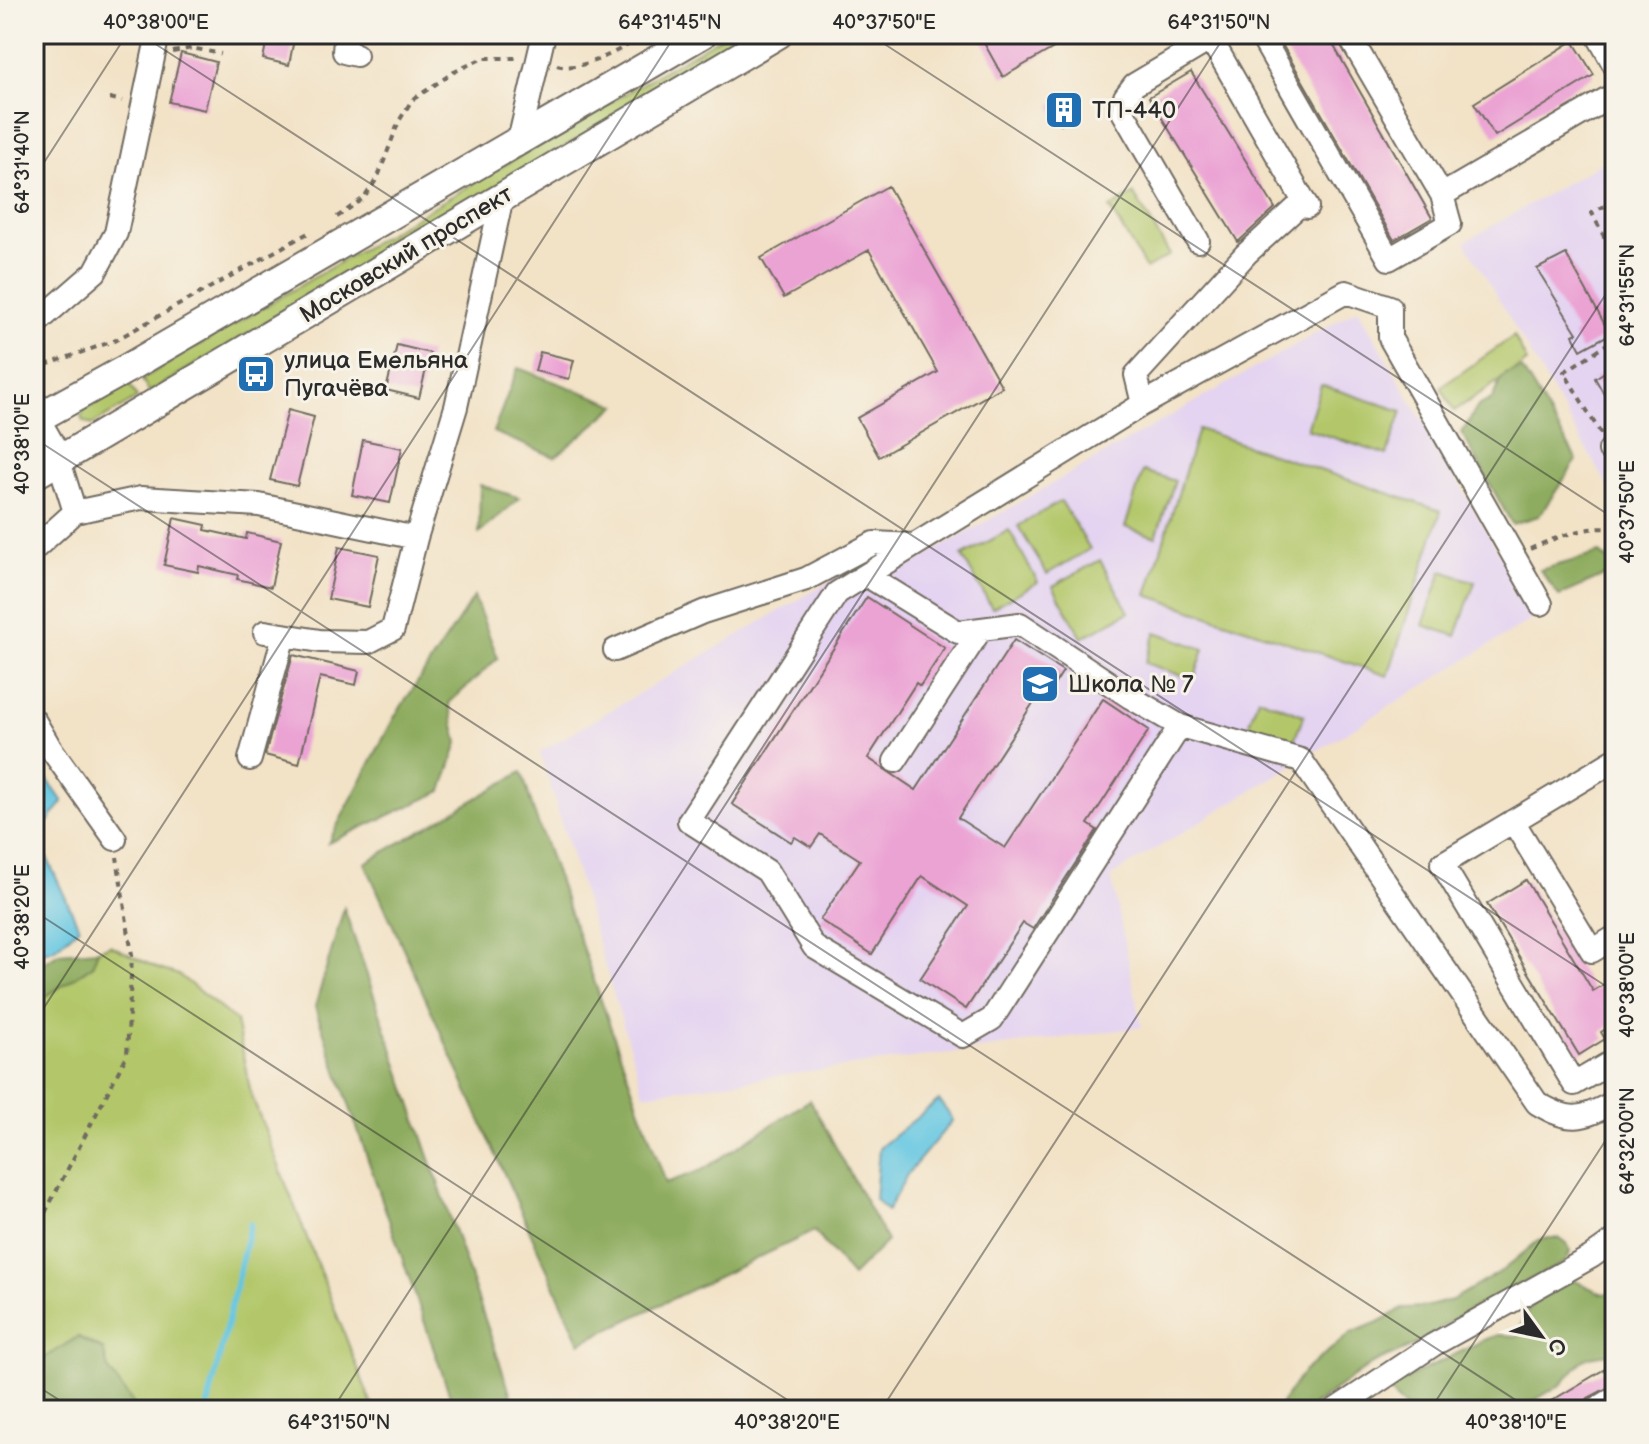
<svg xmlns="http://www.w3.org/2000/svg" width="1649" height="1444" viewBox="0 0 1649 1444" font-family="'Balsamiq Sans',sans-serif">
<rect width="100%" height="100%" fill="#f7f3e8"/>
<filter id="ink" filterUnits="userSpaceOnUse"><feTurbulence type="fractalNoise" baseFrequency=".0125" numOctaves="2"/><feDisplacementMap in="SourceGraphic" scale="16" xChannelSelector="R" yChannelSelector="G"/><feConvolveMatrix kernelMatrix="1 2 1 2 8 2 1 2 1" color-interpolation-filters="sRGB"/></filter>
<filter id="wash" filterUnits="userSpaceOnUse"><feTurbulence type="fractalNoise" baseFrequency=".006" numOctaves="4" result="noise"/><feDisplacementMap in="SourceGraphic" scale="32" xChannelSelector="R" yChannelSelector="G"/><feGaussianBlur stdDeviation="1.8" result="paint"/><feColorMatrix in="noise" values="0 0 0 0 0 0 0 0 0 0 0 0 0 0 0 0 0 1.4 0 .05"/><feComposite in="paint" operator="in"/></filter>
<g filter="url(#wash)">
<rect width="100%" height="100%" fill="#f2e2c6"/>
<path fill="#e4d3f1" d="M 1615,155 L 1615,498 L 1465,242 Z
M 1358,309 L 1536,617 L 1111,876 L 1142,1027 L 644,1094 L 540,752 L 878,553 L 891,576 Z"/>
<path fill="#b3c76a" stroke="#6f794a" stroke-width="2" d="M 726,34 L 756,34 L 149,392 L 142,379 Z
M 1134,194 L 1170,255 L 1146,269 L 1110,208 Z
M 1514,336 L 1527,362 L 1454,411 L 1441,387 Z
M 129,383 L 137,398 L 92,425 L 83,421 L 81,417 L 85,409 Z
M 1321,385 L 1402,411 L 1387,455 L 1307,429 Z
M 1198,429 L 1441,511 L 1388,676 L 1147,595 Z
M 1143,471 L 1175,481 L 1156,537 L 1125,527 Z
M 1061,501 L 1090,549 L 1047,574 L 1018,526 Z
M 1009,530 L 1038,582 L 992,608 L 962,556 Z
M 1100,560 L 1129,612 L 1082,638 L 1053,586 Z
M 1442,571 L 1475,582 L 1456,636 L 1423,625 Z
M 1156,632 L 1204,649 L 1194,680 L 1145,663 Z
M 1258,698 L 1304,715 L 1293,743 L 1248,727 Z
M 110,945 L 159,969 L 179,975 L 236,1021 L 251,1094 L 374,1410 L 137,1410 L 108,1369 L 103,1349 L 78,1337 L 42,1359 L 34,1359 L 34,1004 L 92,966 L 98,950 Z"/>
<path fill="#8eac5e" stroke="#5c6c44" stroke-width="2" d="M 518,368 L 617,405 L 555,457 L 493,432 Z
M 1522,369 L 1577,460 L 1539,516 L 1512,524 L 1462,433 L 1478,406 L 1492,399 L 1501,379 L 1506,374 Z
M 480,485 L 520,498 L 479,533 Z
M 1600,553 L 1615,566 L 1615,571 L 1559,596 L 1540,570 Z
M 474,597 L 498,658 L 449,703 L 458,743 L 442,791 L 328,843 L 395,716 Z
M 522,772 L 533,809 L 666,1183 L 702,1170 L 810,1100 L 887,1241 L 852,1276 L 814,1231 L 580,1343 L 365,863 Z
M 344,908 L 516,1410 L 455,1410 L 315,1007 Z
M 98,950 L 92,966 L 34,1004 L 34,969 L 59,953 Z
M 1549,1238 L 1560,1238 L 1567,1243 L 1570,1252 L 1566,1262 L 1461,1314 L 1415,1345 L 1372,1364 L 1306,1410 L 1282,1410 L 1281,1403 L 1304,1371 L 1351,1333 L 1378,1322 L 1404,1308 L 1425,1307 L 1452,1300 L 1503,1270 L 1539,1240 Z
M 1573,1280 L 1603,1294 L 1615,1292 L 1615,1353 L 1589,1357 L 1582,1361 L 1562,1384 L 1518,1410 L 1408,1410 L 1390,1393 L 1398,1383 L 1484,1340 L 1498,1335 L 1518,1336 C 1523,1309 1545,1284 1573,1280 Z
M 78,1337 L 103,1350 L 108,1369 L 138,1410 L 47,1410 L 34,1401 L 34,1359 L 42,1359 Z"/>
<path fill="#63c6e1" stroke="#477886" stroke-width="2" d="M 34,760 L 63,802 L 37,836 L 79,927 L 54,949 L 34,954 Z
M 939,1100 L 953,1120 L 908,1173 L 887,1211 L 875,1199 L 879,1148 Z"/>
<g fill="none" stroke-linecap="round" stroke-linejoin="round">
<path stroke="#63c6e1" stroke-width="6" d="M 207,1410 L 250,1224"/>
</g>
<g id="blocks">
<path fill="#eba3d4" d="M 268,34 L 295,34 L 289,65 L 263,59 Z
M 979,34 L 1078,34 L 1003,77 Z
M 1276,34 L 1327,34 L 1432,218 L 1394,240 Z
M 1573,41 L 1594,75 L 1495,136 L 1474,103 Z
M 181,53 L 216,62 L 205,110 L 169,102 Z
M 1191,72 L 1275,208 L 1238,242 L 1149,97 Z
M 1067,96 L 1077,116 L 1061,124 L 1051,105 Z
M 888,186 L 1002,387 L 879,457 L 857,418 L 938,372 L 869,250 L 784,298 L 761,258 Z
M 1566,254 L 1610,334 L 1581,350 L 1573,335 L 1577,333 L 1537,269 Z
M 397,345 L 430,353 L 419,398 L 386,390 Z
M 540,352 L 574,360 L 569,379 L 535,371 Z
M 1615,366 L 1615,414 L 1595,378 Z
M 288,410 L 314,417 L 297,486 L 270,480 Z
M 363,440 L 402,448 L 390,503 L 352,495 Z
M 174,518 L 206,525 L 205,530 L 246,539 L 247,533 L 281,541 L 271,587 L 237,579 L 238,575 L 199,566 L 198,572 L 164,565 Z
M 339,547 L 379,555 L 368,607 L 328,599 Z
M 867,597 L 945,648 L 920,686 L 916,683 L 868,758 L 916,790 L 1014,640 L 1063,671 L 1044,701 L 1037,697 L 958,818 L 1005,848 L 1103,699 L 1149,730 L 1088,824 L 1097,830 L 1047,907 L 1033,929 L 1023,923 L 966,1009 L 920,979 L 968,906 L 922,876 L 872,954 L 820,920 L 860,860 L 820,834 L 811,847 L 795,837 L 791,842 L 732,804 Z
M 293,655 L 359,671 L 356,685 L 320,677 L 299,764 L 265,755 Z
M 1526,880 L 1593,991 L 1615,978 L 1615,1023 L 1601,1032 L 1605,1039 L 1579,1055 L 1487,904 Z
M 1615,1363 L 1615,1384 L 1588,1398 L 1582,1406 L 1575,1410 L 1536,1410 Z"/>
</g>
</g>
<g filter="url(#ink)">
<use href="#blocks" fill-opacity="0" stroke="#716b61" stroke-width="2"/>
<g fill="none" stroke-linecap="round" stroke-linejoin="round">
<g stroke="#716b61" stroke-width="26">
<path id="minor" d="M 349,34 L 345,40 L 344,52 L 356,55
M 1208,34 L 1307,207
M 1260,34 L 1389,259 L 1450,224 L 1442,195 L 1348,34
M 1597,34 L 1615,66
M 519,141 L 544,34
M 1442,195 L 1615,94
M 1198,241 L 1123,112 L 1125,97 L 1134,85 L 1211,39
M 34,325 L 95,272 L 116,233 L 158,34
M 1143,404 L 1136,375 L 1246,254 L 1304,201
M 1610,450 L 1615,453
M 59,461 L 75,512
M 34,549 L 75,512 L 141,498 L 259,505 L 416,538
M 866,575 L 1143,404 L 1346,292 L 1390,307 L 1390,338 L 1541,604
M 265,632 L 320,641 L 368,642 L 393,629 L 416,538 L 456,407 L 502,197
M 615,650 L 703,612 L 806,579 L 874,543 L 914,545
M 34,720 L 51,749 L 115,839
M 1180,726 L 1130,697 L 1020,624 L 958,632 L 866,575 L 837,593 L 689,821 L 767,871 L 814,947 L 963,1036 L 992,1019 L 1180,726 L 1301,760 L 1537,1103 C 1572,1124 1581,1119 1615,1102
M 250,759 L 284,635
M 1615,760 L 1442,864 L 1574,1084 L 1615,1060
M 895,761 L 981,629
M 1513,821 L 1592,951 L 1615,937
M 1335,1410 L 1433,1345 L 1591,1257 L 1615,1240
M 1595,1410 L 1615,1398"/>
</g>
<g stroke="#716b61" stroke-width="32">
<path id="major" d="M 35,419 L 59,461
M 34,420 L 128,368 L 702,34
M 34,475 L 778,34"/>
</g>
<path stroke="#716b61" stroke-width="4" stroke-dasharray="6 6" stroke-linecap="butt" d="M 176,34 L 217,42
M 173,52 L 192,48 L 221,54
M 557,65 C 583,73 624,47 647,34
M 110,98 L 122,101
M 1615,200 L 1592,213 L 1615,258
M 337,217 L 364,198 L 378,177 L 399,121 L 412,100 L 454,72 L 483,58 L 517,58
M 34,369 L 114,341 L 308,233
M 1601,434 L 1564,372 L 1615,339
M 1530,549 C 1557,537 1586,525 1615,529
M 34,1234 L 127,1055 L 132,955 L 117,857"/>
<use href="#minor" stroke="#fff" stroke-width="22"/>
<use href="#major" stroke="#fff" stroke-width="28"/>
</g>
</g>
<path fill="none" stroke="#2b2b2b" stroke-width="2" stroke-opacity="0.45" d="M 140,34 L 1615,992M 869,34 L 1615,519M 1597,34 L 1615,46M 34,178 L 127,34M 34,438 L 1531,1410M 34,911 L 803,1410M 34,1023 L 676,34M 34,1384 L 75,1410M 332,1410 L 1226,34M 881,1410 L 1615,280M 1430,1410 L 1615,1126"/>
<defs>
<g id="building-square" transform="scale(2)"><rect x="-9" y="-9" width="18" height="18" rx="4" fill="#1f6fb2" stroke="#f7f3e8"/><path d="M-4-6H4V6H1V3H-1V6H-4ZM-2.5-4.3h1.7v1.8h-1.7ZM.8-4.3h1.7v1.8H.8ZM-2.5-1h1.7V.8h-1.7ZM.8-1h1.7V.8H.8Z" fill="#fff"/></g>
<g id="bus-square" transform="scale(2)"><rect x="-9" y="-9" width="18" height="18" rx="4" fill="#1f6fb2" stroke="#f7f3e8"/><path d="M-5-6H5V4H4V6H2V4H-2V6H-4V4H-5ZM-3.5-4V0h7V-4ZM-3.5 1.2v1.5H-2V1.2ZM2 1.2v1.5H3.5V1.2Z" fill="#fff"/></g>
<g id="school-square" transform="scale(2)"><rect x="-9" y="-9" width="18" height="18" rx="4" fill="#1f6fb2" stroke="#f7f3e8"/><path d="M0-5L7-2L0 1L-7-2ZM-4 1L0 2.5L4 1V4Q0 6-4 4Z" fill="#fff"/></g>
</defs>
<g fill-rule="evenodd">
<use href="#building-square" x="1064" y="110"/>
<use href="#bus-square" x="256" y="374"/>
<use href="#school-square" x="1040" y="684"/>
</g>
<g text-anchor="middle" stroke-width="6" stroke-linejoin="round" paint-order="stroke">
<g font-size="24" fill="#2b2b2b" stroke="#f7f3e8" text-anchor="start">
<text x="1092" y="118">ТП-440</text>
<text x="284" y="368">улица Емельяна<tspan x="284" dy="28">Пугачёва</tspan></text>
<text x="1068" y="692">Школа № 7</text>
</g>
<g font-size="24" fill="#2b2b2b" stroke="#f7f3e8">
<text transform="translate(406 254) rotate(-31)" y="8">Московский проспект</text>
</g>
</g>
<rect width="1649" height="1444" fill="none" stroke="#f7f3e8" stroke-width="88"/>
<g transform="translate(1541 1336) rotate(123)" stroke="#f7f3e8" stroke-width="6" paint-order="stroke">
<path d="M0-6L14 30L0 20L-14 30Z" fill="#2b2b2b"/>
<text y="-12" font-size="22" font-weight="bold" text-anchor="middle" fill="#2b2b2b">С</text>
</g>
<rect x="44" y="44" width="1561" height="1356" fill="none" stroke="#2b2b2b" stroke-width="3"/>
<g font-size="20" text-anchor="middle" fill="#2b2b2b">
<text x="156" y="29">40°38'00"E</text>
<text x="670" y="29">64°31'45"N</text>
<text x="884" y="29">40°37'50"E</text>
<text x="1219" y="29">64°31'50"N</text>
<text transform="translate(22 162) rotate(-90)" y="7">64°31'40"N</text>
<text transform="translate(1627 295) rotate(-90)" y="7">64°31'55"N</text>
<text transform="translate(22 444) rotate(-90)" y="7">40°38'10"E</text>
<text transform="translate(1627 512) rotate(-90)" y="7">40°37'50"E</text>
<text transform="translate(22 917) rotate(-90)" y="7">40°38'20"E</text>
<text transform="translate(1627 985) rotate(-90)" y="7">40°38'00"E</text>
<text transform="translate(1627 1141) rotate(-90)" y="7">64°32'00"N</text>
<text x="339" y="1429">64°31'50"N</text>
<text x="787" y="1429">40°38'20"E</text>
<text x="1516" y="1429">40°38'10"E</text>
</g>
</svg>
